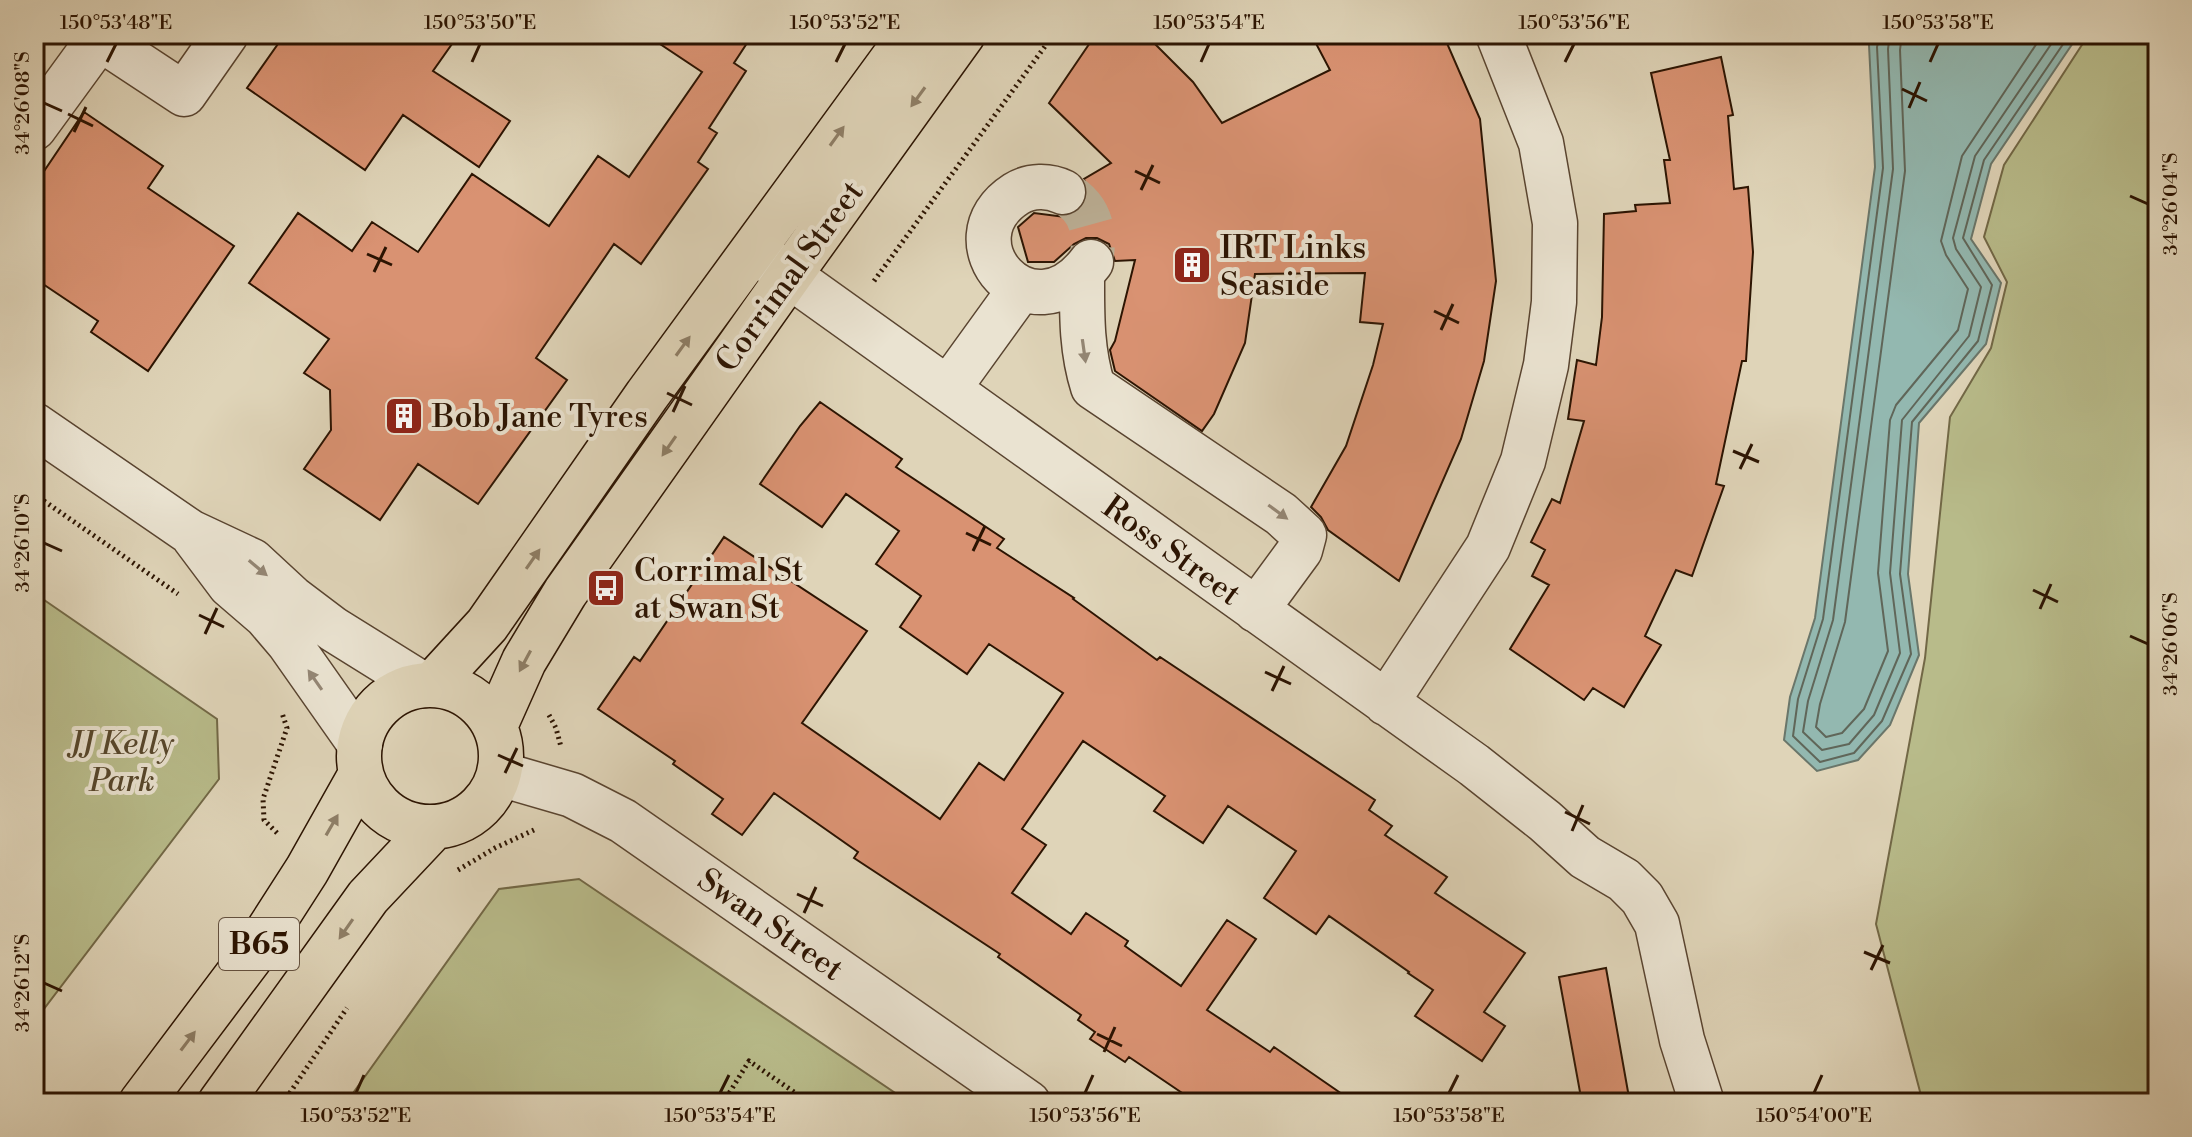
<svg xmlns="http://www.w3.org/2000/svg" width="2192" height="1137" viewBox="0 0 2192 1137" font-family="'Libre Bodoni',serif">
<rect width="100%" height="100%" fill="#dfd4b8"/>
<filter id="stains"><feTurbulence type="fractalNoise" baseFrequency=".0025" numOctaves="4"/><feColorMatrix values="0 0 0 0 .2 0 0 0 0 .09 0 0 0 0 .02 0 0 0 .5 -.17"/></filter>
<radialGradient id="worn" r=".72"><stop offset=".6" stop-color="#630" stop-opacity="0"/><stop offset="1" stop-color="#630" stop-opacity=".3"/></radialGradient>
<path fill="#b8bb8a" stroke="#726846" stroke-width="2" d="M 2089,34 L 2158,34 L 2158,1103 L 1923,1103 L 1876,924 L 1925,658 L 1950,417 L 1991,348 L 2007,282 L 1984,237 L 2004,165 Z
M 34,593 L 217,719 L 219,779 L 34,1022 Z
M 579,879 L 910,1103 L 346,1103 L 499,889 Z"/>
<path fill="#93b8b0" stroke="#6a766a" stroke-width="2" d="M 1873,34 L 2079,34 L 1991,164 L 1971,239 L 2001,283 L 1986,344 L 1919,423 L 1908,574 L 1919,655 L 1890,725 L 1858,760 L 1817,771 L 1784,740 L 1790,697 L 1815,618 L 1875,167 L 1869,45 Z"/>
<g fill="none" stroke-linecap="round" stroke-linejoin="round">
<path stroke="#606659" stroke-width="2" d="M 1880,34 L 1877,47 L 1883,168 L 1823,619 L 1798,699 L 1793,736 L 1820,762 L 1854,753 L 1882,721 L 1911,654 L 1900,574 L 1912,422 L 1978,341 L 1992,285 L 1963,238 L 1984,160 L 2070,34
M 1890,34 L 1888,49 L 1893,169 L 1833,620 L 1808,701 L 1803,732 L 1822,750 L 1849,744 L 1874,715 L 1900,653 L 1890,573 L 1902,420 L 1969,336 L 1981,287 L 1956,249 L 1953,238 L 1975,156 L 2058,34
M 1902,34 L 1900,50 L 1905,171 L 1845,622 L 1820,704 L 1816,727 L 1826,737 L 1842,733 L 1864,709 L 1888,651 L 1878,573 L 1890,420 L 1896,405 L 1958,330 L 1968,289 L 1946,255 L 1941,241 L 1962,156 L 2043,34"/>
</g>
<path fill="#d99272" stroke="#2c1402" stroke-width="2" d="M 285,34 L 459,34 L 433,71 L 510,121 L 479,167 L 403,115 L 365,170 L 247,88 Z
M 645,34 L 753,34 L 734,63 L 746,71 L 709,128 L 717,133 L 698,162 L 708,169 L 641,264 L 614,244 L 536,358 L 567,380 L 478,504 L 418,464 L 380,520 L 304,469 L 331,430 L 330,390 L 304,373 L 329,339 L 249,283 L 298,213 L 352,251 L 372,222 L 418,252 L 472,174 L 549,226 L 598,156 L 629,177 L 702,72 Z
M 1096,34 L 1145,34 L 1193,82 L 1222,123 L 1330,70 L 1311,34 L 1443,34 L 1480,119 L 1496,281 L 1484,361 L 1461,439 L 1399,581 L 1328,530 L 1321,517 L 1311,507 L 1346,446 L 1373,365 L 1383,324 L 1360,322 L 1365,273 L 1255,274 L 1245,343 L 1214,414 L 1202,431 L 1115,371 L 1110,350 L 1115,341 L 1135,260 L 1115,261 L 1109,244 L 1097,238 L 1086,238 L 1074,244 L 1054,262 L 1028,262 L 1018,227 L 1034,213 L 1065,217 L 1077,212 L 1086,201 L 1088,190 L 1084,179 L 1111,163 L 1049,103 Z
M 1721,57 L 1733,115 L 1728,116 L 1734,189 L 1748,187 L 1753,252 L 1746,361 L 1742,361 L 1716,484 L 1724,486 L 1692,576 L 1676,570 L 1645,636 L 1661,645 L 1624,707 L 1593,688 L 1584,700 L 1510,649 L 1549,585 L 1532,576 L 1545,550 L 1531,542 L 1552,499 L 1560,503 L 1584,421 L 1568,419 L 1577,360 L 1596,365 L 1602,317 L 1604,214 L 1636,211 L 1635,205 L 1670,203 L 1664,160 L 1670,160 L 1651,73 Z
M 84,112 L 163,166 L 148,188 L 234,246 L 148,371 L 91,332 L 98,321 L 34,278 L 34,186 Z
M 820,402 L 902,459 L 896,467 L 1004,539 L 997,548 L 1074,598 L 1073,599 L 1157,660 L 1160,657 L 1375,800 L 1369,810 L 1392,826 L 1385,835 L 1447,877 L 1435,893 L 1525,953 L 1484,1012 L 1505,1026 L 1482,1061 L 1415,1016 L 1433,990 L 1408,973 L 1409,972 L 1329,916 L 1316,934 L 1264,898 L 1296,851 L 1228,806 L 1203,843 L 1154,811 L 1165,796 L 1083,741 L 1022,829 L 1046,845 L 1012,893 L 1071,934 L 1086,913 L 1128,941 L 1125,946 L 1181,986 L 1227,920 L 1256,939 L 1207,1010 L 1270,1052 L 1274,1047 L 1355,1103 L 1197,1103 L 1129,1057 L 1125,1062 L 1090,1039 L 1095,1032 L 1078,1020 L 1081,1015 L 998,957 L 1000,954 L 854,858 L 858,852 L 774,793 L 742,835 L 712,814 L 723,799 L 673,764 L 675,761 L 598,709 L 634,657 L 640,661 L 724,537 L 867,631 L 802,723 L 940,819 L 979,763 L 1004,780 L 1063,693 L 989,644 L 967,674 L 900,627 L 921,596 L 876,564 L 899,531 L 846,494 L 822,527 L 760,484 L 800,426 Z
M 1606,968 L 1630,1103 L 1582,1103 L 1559,977 Z"/>
<g fill="none" stroke-linecap="round" stroke-linejoin="round">
<path stroke="#bbae94" stroke-width="44" stroke-dasharray="44 22" stroke-linecap="butt" d="M 1063,192 C 1092,208 1096,232 1091,262"/>
<g stroke="#594430" stroke-width="47">
<path id="minor" d="M 93,34 L 184,94 L 226,34
M 34,128 L 99,39
M 1063,192 C 1049,185 1030,185 1016,194 C 944,240 1030,343 1091,262
M 759,254 L 1474,765 L 1545,821 L 1585,857 L 1624,880 L 1642,898 L 1657,924 L 1682,1040 L 1702,1103
M 1082,274 C 1082,313 1081,349 1093,387 L 1281,514 L 1304,535 L 1300,550 L 1256,610
M 948,389 L 1021,288
M 34,425 L 190,532 L 252,561 L 292,598 L 333,629 L 423,685
M 194,537 L 230,585 L 266,616 L 289,643 L 360,744
M 1386,703 L 1488,547 L 1523,461 L 1546,365 L 1554,302 L 1555,223 L 1541,143 L 1498,34
M 500,774 L 572,795 L 623,821 L 1028,1103"/>
</g>
<g stroke="#2c1402" stroke-width="47">
<path id="major" d="M359 756a71 71 0 1 1 142 0a71 71 0 1 1-142 0Z
M 432,685 L 487,625 L 647,395 L 911,34
M 495,726 L 524,661 L 565,593 L 789,276 L 963,34
M 141,1103 L 253,954 L 307,870 L 361,774
M 220,1103 L 368,897 L 433,828"/>
</g>
<path stroke="#2c1402" stroke-width="5" stroke-dasharray="2 4" stroke-linecap="butt" d="M 874,281 L 1054,34
M 34,494 L 178,594
M 549,715 L 556,728 L 561,747
M 277,833 L 264,820 L 263,799 L 287,728 L 282,713
M 458,870 L 495,848 L 534,830
M 283,1103 L 347,1008
M 723,1103 L 749,1061 L 810,1103"/>
<use href="#minor" stroke="#eae3d1" stroke-width="44"/>
<use href="#major" stroke="#dfd4b8" stroke-width="44"/>
</g>
<defs><path id="oneway-solid" d="M-6-.8H1V-3.2L6.5 0L1 3.2V.8H-6Z" transform="scale(2)"/></defs>
<g fill="#8e7e66">
<use href="#oneway-solid" transform="translate(918 97) rotate(126)"/>
<use href="#oneway-solid" transform="translate(837 136) rotate(-54)"/>
<use href="#oneway-solid" transform="translate(683 346) rotate(-54)"/>
<use href="#oneway-solid" transform="translate(669 446) rotate(125)"/>
<use href="#oneway-solid" transform="translate(533 559) rotate(-55)"/>
<use href="#oneway-solid" transform="translate(525 661) rotate(118)"/>
<use href="#oneway-solid" transform="translate(332 825) rotate(-60)"/>
<use href="#oneway-solid" transform="translate(346 929) rotate(125)"/>
<use href="#oneway-solid" transform="translate(188 1041) rotate(-53)"/>
</g>
<g fill="#948674">
<use href="#oneway-solid" transform="translate(1084 351) rotate(82)"/>
<use href="#oneway-solid" transform="translate(1278 512) rotate(36)"/>
<use href="#oneway-solid" transform="translate(258 568) rotate(40)"/>
<use href="#oneway-solid" transform="translate(315 680) rotate(-125)"/>
</g>
<path fill="none" stroke="#2c1402" stroke-width="3" d="M 107,62 L 116,44M 472,62 L 480,44M 836,62 L 845,44M 1201,62 L 1209,44M 1565,62 L 1574,44M 1930,62 L 1938,44M 1902,89 L 1927,101M 44,103 L 62,111M 1909,108 L 1920,82M 68,114 L 93,126M 74,132 L 86,107M 1135,171 L 1160,183M 1141,190 L 1153,165M 2130,196 L 2148,204M 367,254 L 392,265M 374,272 L 386,247M 1434,311 L 1459,323M 1441,330 L 1453,304M 667,393 L 692,405M 673,412 L 685,386M 1733,451 L 1759,462M 1740,469 L 1752,444M 966,533 L 991,545M 44,543 L 62,551M 973,551 L 985,526M 2033,590 L 2058,602M 2040,609 L 2051,584M 199,615 L 224,627M 205,634 L 217,608M 2130,636 L 2148,644M 1265,672 L 1291,684M 1272,691 L 1284,666M 498,755 L 523,766M 505,773 L 517,748M 1565,812 L 1590,824M 1572,831 L 1583,805M 797,894 L 823,906M 804,913 L 816,887M 1864,952 L 1890,963M 1871,970 L 1883,945M 44,983 L 62,991M 1097,1034 L 1122,1046M 1104,1052 L 1115,1027M 356,1093 L 364,1075M 720,1093 L 729,1075M 1085,1093 L 1093,1075M 1449,1093 L 1458,1075M 1814,1093 L 1822,1075"/>
<defs>
<g id="building-square" transform="scale(2)"><rect x="-9" y="-9" width="18" height="18" rx="4" fill="#8f2418" stroke="#eae3d1"/><path d="M-4-6H4V6H1V3H-1V6H-4ZM-2.5-4.3h1.7v1.8h-1.7ZM.8-4.3h1.7v1.8H.8ZM-2.5-1h1.7V.8h-1.7ZM.8-1h1.7V.8H.8Z" fill="#fff"/></g>
<g id="bus-square" transform="scale(2)"><rect x="-9" y="-9" width="18" height="18" rx="4" fill="#8f2418" stroke="#eae3d1"/><path d="M-5-6H5V4H4V6H2V4H-2V6H-4V4H-5ZM-3.5-4V0h7V-4ZM-3.5 1.2v1.5H-2V1.2ZM2 1.2v1.5H3.5V1.2Z" fill="#fff"/></g>
</defs>
<g fill-rule="evenodd">
<use href="#building-square" x="1192" y="265"/>
<use href="#building-square" x="404" y="416"/>
<use href="#bus-square" x="606" y="588"/>
</g>
<g text-anchor="middle" stroke-width="8" stroke-linejoin="round" paint-order="stroke">
<rect fill="#eae3d1" stroke="#655240" stroke-width="2" x="219" y="918" width="80" height="52" rx="6"/>
<g font-size="30" font-weight="bold" fill="#2c1402">
<text x="259" y="954">B65</text>
</g>
<g font-size="32" fill="#2c1402" stroke="#eae3d1" text-anchor="start">
<text x="1220" y="258">IRT Links<tspan x="1220" dy="37">Seaside</tspan></text>
<text x="432" y="427">Bob Jane Tyres</text>
<text x="634" y="581">Corrimal St<tspan x="634" dy="37">at Swan St</tspan></text>
</g>
<g font-size="32" fill="#2c1402" stroke="#eae3d1">
<text transform="translate(789 276) rotate(-54)" y="11">Corrimal Street</text>
<text transform="translate(1172 550) rotate(36)" y="11">Ross Street</text>
<text transform="translate(771 924) rotate(35)" y="11">Swan Street</text>
</g>
<g font-size="32" font-style="italic" fill="#56462b" stroke="#eae3d1">
<text x="122" y="754">JJ Kelly<tspan x="122" dy="37">Park</tspan></text>
</g>
</g>
<rect width="2192" height="1137" fill="none" stroke="#dfd4b8" stroke-width="88"/>
<rect x="44" y="44" width="2104" height="1049" fill="none" stroke="#2c1402" stroke-width="3"/>
<g font-size="20" text-anchor="middle" fill="#2c1402">
<text x="116" y="29">150°53'48"E</text>
<text x="480" y="29">150°53'50"E</text>
<text x="845" y="29">150°53'52"E</text>
<text x="1209" y="29">150°53'54"E</text>
<text x="1574" y="29">150°53'56"E</text>
<text x="1938" y="29">150°53'58"E</text>
<text transform="translate(22 103) rotate(-90)" y="7">34°26'08"S</text>
<text transform="translate(2170 204) rotate(-90)" y="7">34°26'04"S</text>
<text transform="translate(22 543) rotate(-90)" y="7">34°26'10"S</text>
<text transform="translate(2170 644) rotate(-90)" y="7">34°26'06"S</text>
<text transform="translate(22 983) rotate(-90)" y="7">34°26'12"S</text>
<text x="356" y="1122">150°53'52"E</text>
<text x="720" y="1122">150°53'54"E</text>
<text x="1085" y="1122">150°53'56"E</text>
<text x="1449" y="1122">150°53'58"E</text>
<text x="1814" y="1122">150°54'00"E</text>
</g>
<rect width="100%" height="100%" filter="url(#stains)"/>
<rect width="100%" height="100%" fill="url(#worn)"/>
</svg>
